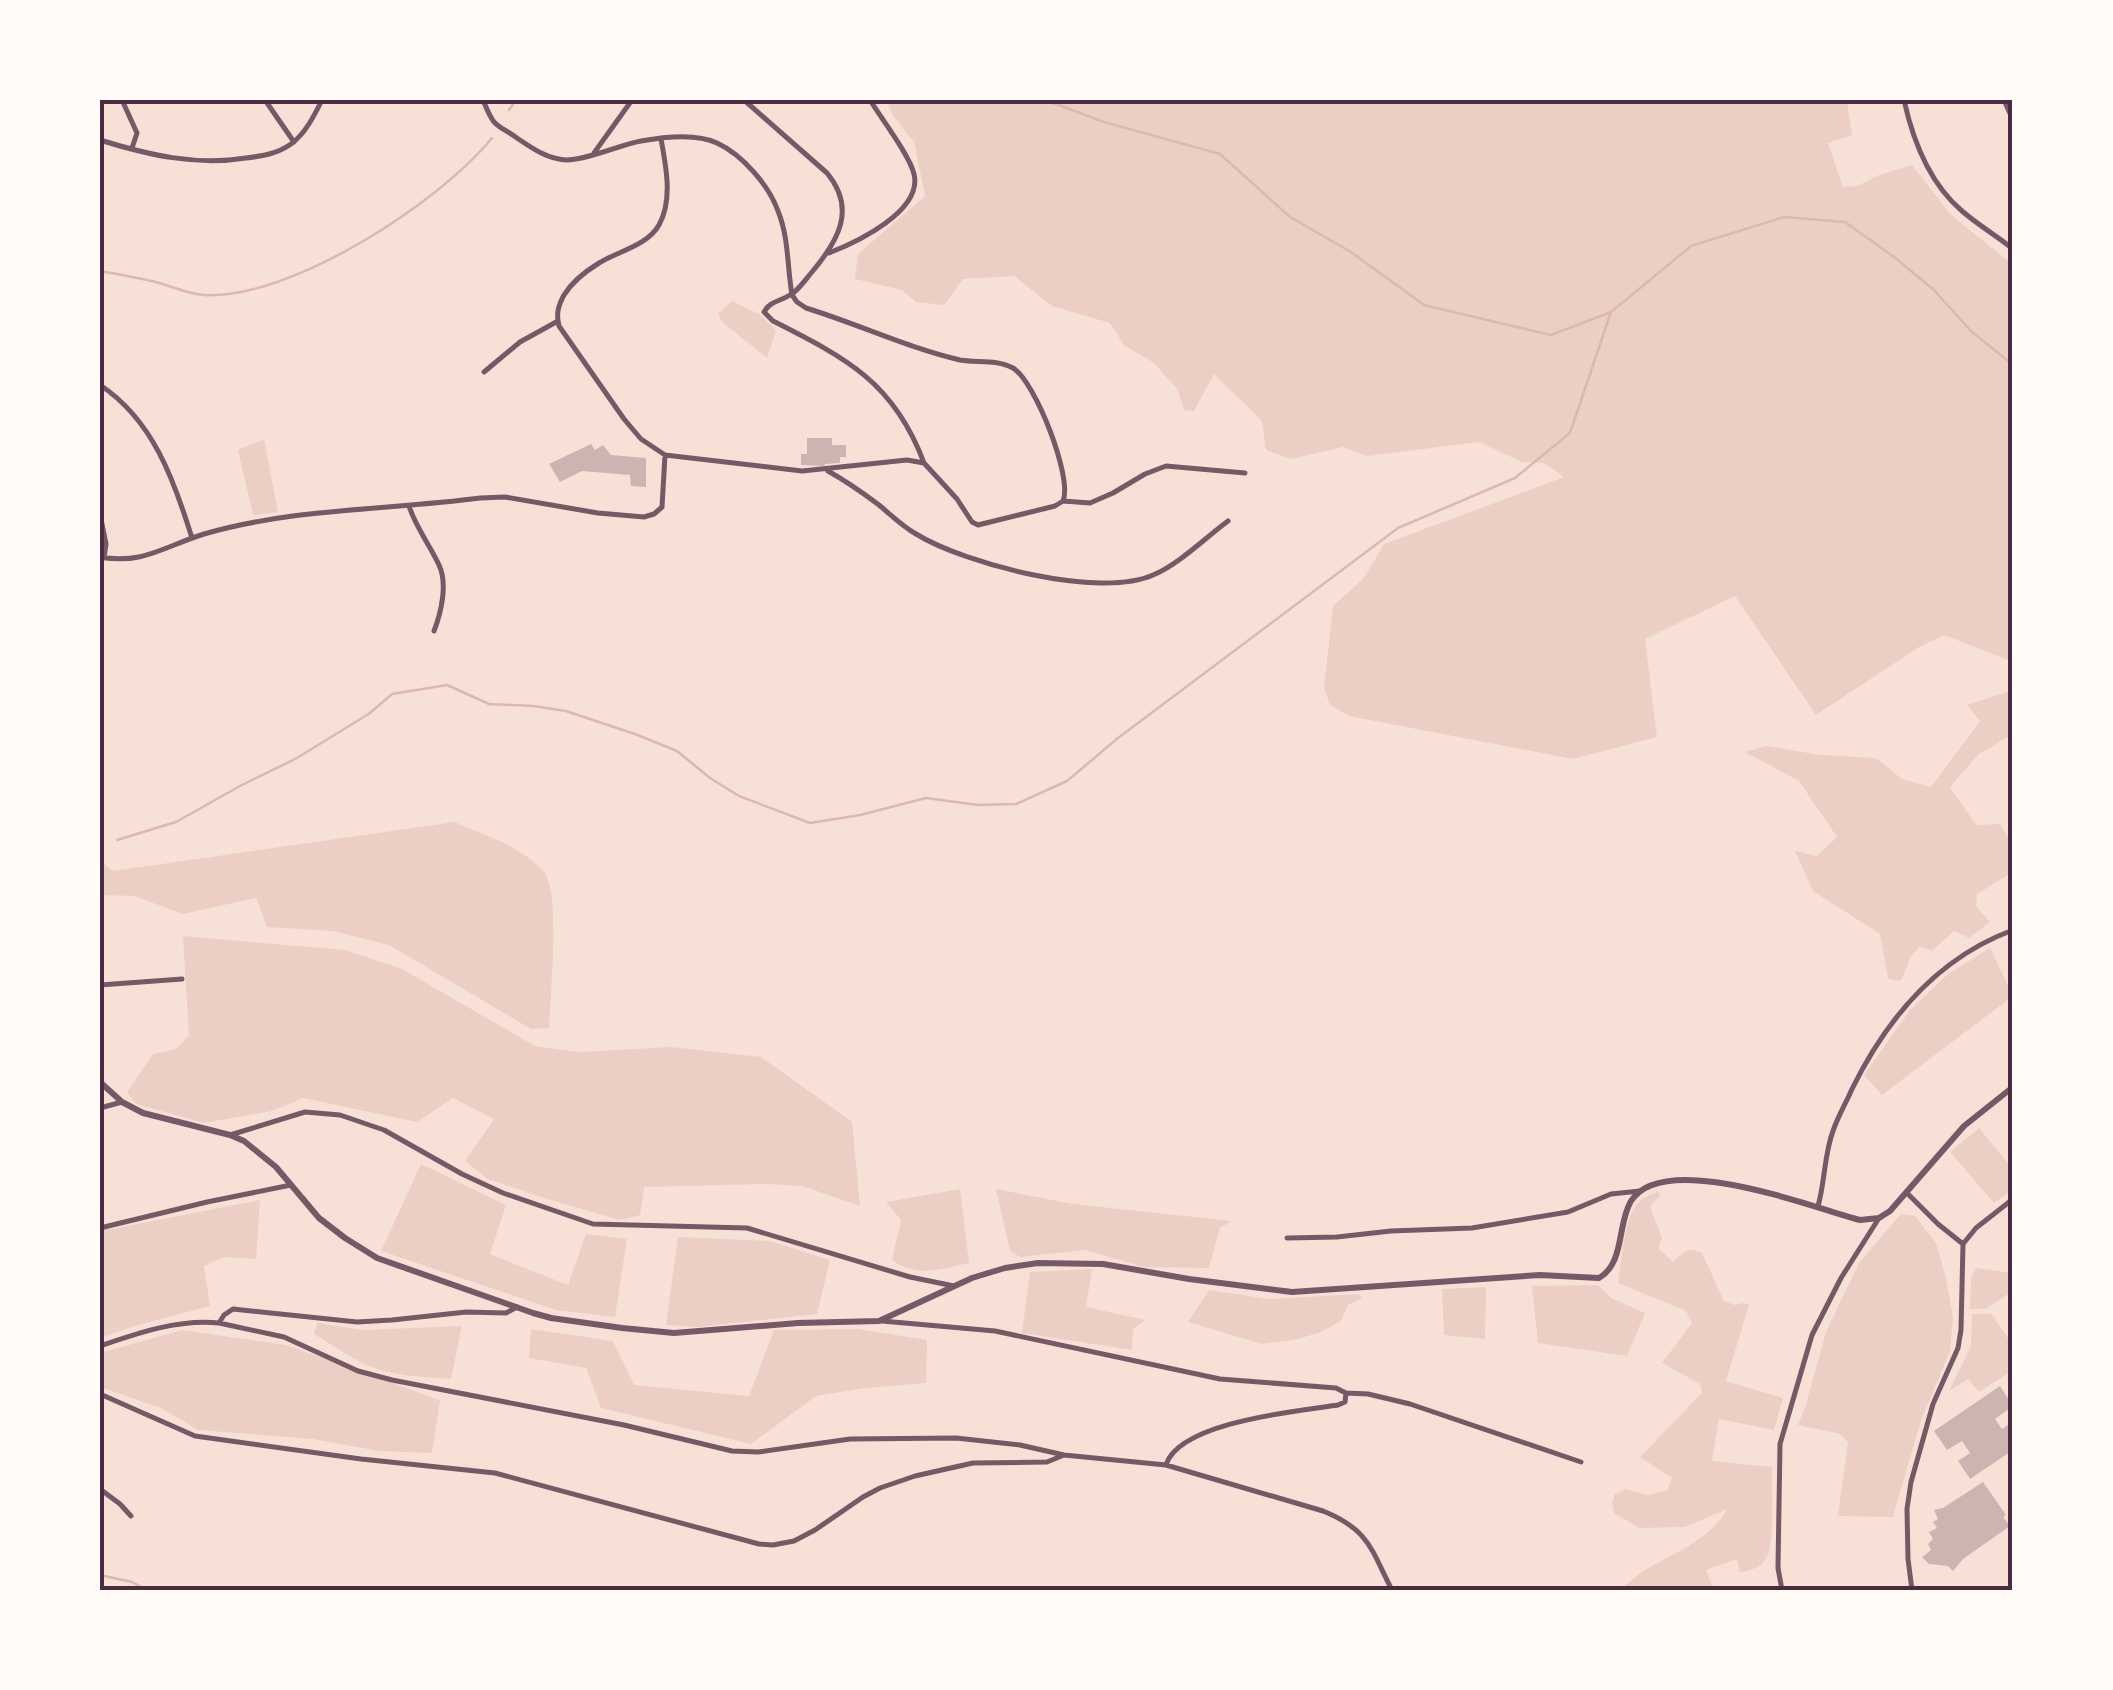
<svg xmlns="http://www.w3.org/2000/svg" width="2113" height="1690" viewBox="0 0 2113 1690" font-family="'Asap Condensed',sans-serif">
<rect width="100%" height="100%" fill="#f7e1d7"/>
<path fill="#ebcfc5" d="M 886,100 L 1847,100 L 1852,135 L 1828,143 L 1843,187 L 1857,186 L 1879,175 L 1912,165 L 1950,214 L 2013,265 L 2013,662 L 1944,635 L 1919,647 L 1816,715 L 1735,596 L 1645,639 L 1657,737 L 1573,759 L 1349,716 L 1330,705 L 1324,688 L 1333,606 L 1364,578 L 1384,544 L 1564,477 L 1544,463 L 1522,462 L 1479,442 L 1368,456 L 1343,447 L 1291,459 L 1266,450 L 1262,421 L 1214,374 L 1194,411 L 1184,410 L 1177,389 L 1154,363 L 1124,345 L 1110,323 L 1052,306 L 1014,276 L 963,279 L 944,305 L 916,302 L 902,290 L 855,279 L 858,254 L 925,196 L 914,142 L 894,117 Z
M 732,301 L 759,314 L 776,330 L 767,358 L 723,323 L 718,314 Z
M 264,439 L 278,512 L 253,515 L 238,450 Z
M 2013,690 L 2013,734 L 1979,754 L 1950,787 L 1976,825 L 2000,824 L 2013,846 L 2013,872 L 1977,894 L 1976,906 L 1990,922 L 1969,938 L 1954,931 L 1932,951 L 1920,946 L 1911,956 L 1901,981 L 1888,979 L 1880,934 L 1813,891 L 1795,851 L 1817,856 L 1837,837 L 1799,781 L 1745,752 L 1766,746 L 1821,755 L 1876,758 L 1902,779 L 1931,787 L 1980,721 L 1967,705 Z
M 455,822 C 484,835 523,847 544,872 C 561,893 550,996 549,1028 L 531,1029 L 389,945 L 333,931 L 267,927 L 256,898 L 183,914 L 134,896 L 100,895 L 100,861 L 113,871 Z
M 183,936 L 345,950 L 402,969 L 535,1046 L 579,1052 L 671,1047 L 761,1057 L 852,1122 L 860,1206 L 802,1186 L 767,1184 L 644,1187 L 640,1215 L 620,1220 L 547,1199 L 488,1179 L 465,1161 L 494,1119 L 453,1098 L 417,1122 L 303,1098 L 272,1111 L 204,1123 L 136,1104 L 127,1092 L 153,1054 L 177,1049 L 189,1035 Z
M 1990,948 L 2013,996 L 1882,1095 L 1864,1075 L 1910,1010 L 1948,974 Z
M 1979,1128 L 2013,1169 L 2013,1189 L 1994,1203 L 1950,1152 Z
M 421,1164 L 506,1205 L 490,1254 L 568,1285 L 586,1234 L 627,1239 L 615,1317 L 556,1310 L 381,1251 Z
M 960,1189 L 969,1263 C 942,1269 916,1278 892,1260 L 901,1220 L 886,1202 Z
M 996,1189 L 1073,1204 L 1232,1221 L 1220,1228 L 1209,1268 L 1144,1267 L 1085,1250 L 1020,1257 L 1010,1251 Z
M 1657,1192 L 1661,1195 L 1650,1206 L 1662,1238 L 1658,1248 L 1673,1262 C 1684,1252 1687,1246 1702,1253 L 1724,1301 L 1735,1305 L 1743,1303 L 1749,1305 L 1726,1381 L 1783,1398 L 1774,1430 L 1719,1419 L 1712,1461 L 1772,1467 C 1772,1484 1774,1545 1767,1557 C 1762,1567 1750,1571 1740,1572 L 1737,1559 L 1706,1570 L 1714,1590 L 1620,1590 C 1628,1583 1636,1576 1645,1570 C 1672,1554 1712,1539 1727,1509 L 1685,1527 L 1639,1528 L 1614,1513 L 1612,1502 L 1615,1494 L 1625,1489 L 1648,1495 L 1667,1490 L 1672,1478 L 1640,1457 L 1702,1393 L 1700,1384 L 1662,1363 L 1692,1323 L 1686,1311 L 1618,1283 C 1621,1263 1624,1220 1637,1204 C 1642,1198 1649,1195 1657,1192 Z
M 260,1200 L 256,1259 L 224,1257 L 204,1266 L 210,1306 L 135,1326 L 100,1338 L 100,1229 L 112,1229 Z
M 1901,1214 L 1915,1216 L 1936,1243 L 1945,1274 L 1953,1317 L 1950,1351 L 1921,1420 L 1893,1517 L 1838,1516 L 1848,1442 L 1840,1434 L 1798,1425 L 1805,1408 L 1826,1332 L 1859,1263 Z
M 678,1237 L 770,1241 L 830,1260 L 817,1314 L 698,1327 L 666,1325 Z
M 1976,1268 L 2013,1273 L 2013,1291 L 1986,1309 L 1970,1309 L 1971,1278 Z
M 1092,1269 L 1086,1307 L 1146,1320 L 1133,1329 L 1132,1350 L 1022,1333 L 1030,1272 Z
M 1598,1285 L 1611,1298 L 1645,1313 L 1627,1356 L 1538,1343 L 1532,1286 Z
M 1486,1287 L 1485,1339 L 1444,1335 L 1442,1289 Z
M 1209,1290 L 1268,1299 L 1358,1294 L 1362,1298 L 1348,1305 L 1341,1321 L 1321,1332 L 1298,1339 L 1262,1344 L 1188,1322 Z
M 1972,1314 L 1992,1314 L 2013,1346 L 2013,1370 L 1979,1392 L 1968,1379 L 1949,1391 L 1971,1346 Z
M 317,1323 L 364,1330 L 462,1326 L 451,1379 C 427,1377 402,1377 378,1369 C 355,1362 334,1346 314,1334 Z
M 531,1329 L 613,1341 L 634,1385 L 749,1396 L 774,1330 L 858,1329 L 927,1340 L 926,1383 L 865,1388 L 816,1396 L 751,1444 L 601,1408 L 586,1368 L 529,1358 Z
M 182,1330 L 286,1345 L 440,1400 L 432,1453 L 379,1451 L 313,1439 L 198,1430 L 161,1408 L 100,1387 L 100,1353 Z"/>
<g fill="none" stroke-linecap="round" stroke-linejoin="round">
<path stroke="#dcb8b0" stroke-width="2.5" d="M 1045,100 L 1104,122 L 1220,154 L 1290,217 L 1351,252 L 1424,305 L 1551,335 L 1611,312 L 1691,246 L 1784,217 L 1845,222 L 1894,257 L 1934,290 L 1971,331 L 2013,365
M 509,110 L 516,100
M 100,271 C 117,274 135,277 152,281 C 169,285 187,294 204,295 C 290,300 439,203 492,138
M 117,840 L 176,822 L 240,786 L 297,758 L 370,713 L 392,694 L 447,685 L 489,704 L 533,706 L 566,711 L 635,734 L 677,751 L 710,778 L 739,796 L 810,823 L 860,815 L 926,798 L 978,805 L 1016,804 L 1067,781 L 1118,738 L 1398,528 L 1515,478 L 1570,433 L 1611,312
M 100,1575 L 132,1582 L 147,1590"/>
</g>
<path fill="#ccb4b1" d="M 807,438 L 832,438 L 832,445 L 846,445 L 846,457 L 840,457 L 840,463 L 825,464 L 824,466 L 801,465 L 801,454 L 807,454 Z
M 591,444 L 595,450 L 603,445 L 611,455 L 646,458 L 646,487 L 631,486 L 630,475 L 582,471 L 560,482 L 549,464 Z
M 2000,1386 L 2013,1406 L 1995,1419 L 2002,1429 L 2013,1421 L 2013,1450 L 1970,1479 L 1958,1461 L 1970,1453 L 1962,1441 L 1947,1450 L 1934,1431 Z
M 1983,1482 L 2006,1515 L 2003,1517 L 2010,1526 L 1963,1559 L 1953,1571 L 1948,1566 L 1929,1564 L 1922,1557 L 1931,1550 L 1928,1544 L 1933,1539 L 1929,1532 L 1937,1528 L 1933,1522 L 1938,1519 L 1934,1510 L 1943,1508 Z"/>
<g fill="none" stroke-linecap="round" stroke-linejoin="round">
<path stroke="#755966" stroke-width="5" d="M 122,100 L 137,133 L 132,148
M 265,100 L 294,142
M 483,100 C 495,129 494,122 517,138 C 532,148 547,159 566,160 C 588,160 619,145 641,141 C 663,137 696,133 717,143 C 743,155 769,186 778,211 C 789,238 787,266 792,295 L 797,302 L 806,308 C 858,324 908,348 960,360 C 977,363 997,359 1013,368 C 1035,381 1073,478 1063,501 L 1055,506 L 978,525 L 972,522 L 957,499 L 924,463 L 907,460 L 802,471 L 665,455 L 641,439 L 624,419 L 559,326 C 556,314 558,306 564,295 C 572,282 586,271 599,263 C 618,251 647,246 659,225 C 673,200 666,166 661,139
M 744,100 L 827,173 C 857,209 838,241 812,272 C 805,280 798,291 790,295 C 779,302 770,301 764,312 L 773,321 C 846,358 894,382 924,463
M 1904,100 C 1913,141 1929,183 1962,211 C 1978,225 1997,236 2013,249
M 2004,100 L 2013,120
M 100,140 C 148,155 196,166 246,158 C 262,156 277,154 291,144 C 305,134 314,116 322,100
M 594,153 L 632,100
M 829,253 C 857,242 923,211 914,174 C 910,156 881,118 870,100
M 484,372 L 520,342 L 558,321
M 100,385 C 153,420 174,480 192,538
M 828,471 C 846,481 863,493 879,505 C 891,515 902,526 916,534 C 965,564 1099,599 1153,575 C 1178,565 1205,538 1228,521
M 1063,501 L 1090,503 L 1113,493 L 1145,474 L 1166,466 L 1245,473
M 409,506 C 416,528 430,545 439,565 C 448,584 441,613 434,631
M 100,514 L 106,544 L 104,558
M 100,557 C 143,565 165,546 204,534 C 293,508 389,510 480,498 L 505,497 L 598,513 L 644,517 L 654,514 L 662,507 L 665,455
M 100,985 L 182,979
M 100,1108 L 122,1102
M 230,1135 L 305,1112 L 340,1115 L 384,1130 L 462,1174 L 503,1193 L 593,1224 L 747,1228 L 910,1277 L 954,1286
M 1907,1193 L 1938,1224 L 1963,1244 L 1976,1228 L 2013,1199
M 1818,1206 C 1825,1182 1824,1155 1833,1131 C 1838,1116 1846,1103 1852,1089 C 1887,1018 1937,958 2013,930
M 100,1228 L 207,1202 L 291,1185
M 1287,1238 L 1337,1237 L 1391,1231 L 1472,1228 L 1568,1212 L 1611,1194 L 1640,1191
M 517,1307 L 506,1313 L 466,1312 L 392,1320 L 357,1322 L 233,1309 L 224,1315 L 219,1323 L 284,1337 L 358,1371 L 392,1380 L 624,1425 L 732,1451 L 758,1452 L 850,1439 L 956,1438 L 1020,1445 L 1064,1455 L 1166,1465 L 1323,1511 C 1370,1530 1371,1550 1392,1590
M 882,1321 L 995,1331 L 1220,1379 L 1336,1388 L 1346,1393 L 1345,1402 L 1338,1405 C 1298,1411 1179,1422 1166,1465
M 100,1346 C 138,1333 178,1319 219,1323
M 1346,1393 L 1368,1394 L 1410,1404 L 1581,1462
M 100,1394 L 195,1436 L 361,1459 L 495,1473 L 759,1544 L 773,1545 L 794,1541 L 815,1530 L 863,1497 L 880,1488 L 915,1476 L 973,1463 L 1047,1462 L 1064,1455
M 100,1489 L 120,1504 L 131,1516
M 1782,1590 L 1778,1568 L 1780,1444 L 1812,1335 L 1841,1278 L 1879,1218
M 1912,1590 L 1908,1559 L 1907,1509 L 1911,1482 L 1933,1404 L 1958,1348 L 1961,1330 L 1963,1244"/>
<path stroke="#755966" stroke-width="6" d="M 100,1082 L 122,1102 L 143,1113 L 230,1135 L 244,1141 L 276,1167 L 319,1218 L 345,1238 L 377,1258 L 533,1313 L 551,1318 L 622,1328 L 674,1333 L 798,1323 L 879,1321 L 972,1278 L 1005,1268 L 1038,1263 L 1103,1264 L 1189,1279 L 1292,1292 L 1540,1275 L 1599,1278 C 1625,1263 1617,1224 1631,1201 C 1664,1149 1814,1208 1860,1220 L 1879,1218 L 1890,1211 L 1964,1126 L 2013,1087"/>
</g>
<rect width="2113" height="1690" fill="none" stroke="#fffaf5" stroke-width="205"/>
<rect x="102" y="102" width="1908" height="1486" fill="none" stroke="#4a2c40" stroke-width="4"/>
</svg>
